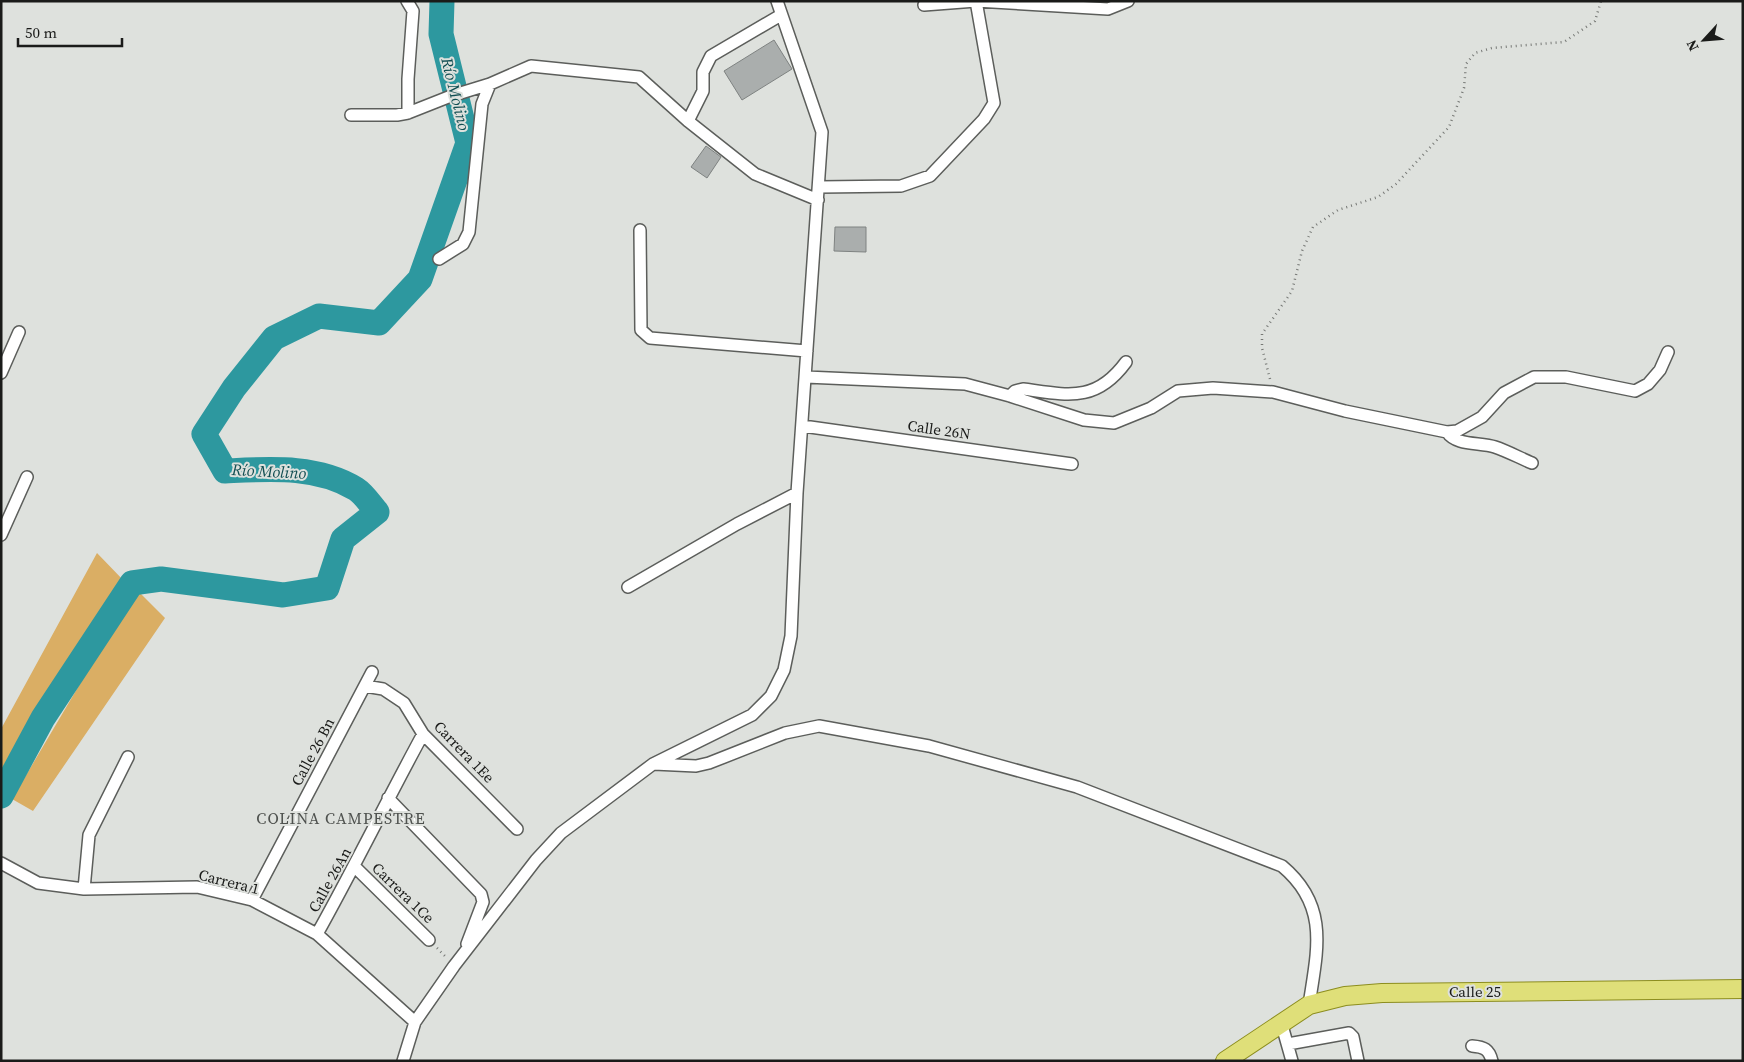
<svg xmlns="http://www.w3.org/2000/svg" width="1744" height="1062" viewBox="0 0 1744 1062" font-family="'Source Serif 4',serif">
<rect width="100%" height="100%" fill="#dee1dd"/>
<path fill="#daae64" d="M 97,553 L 125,582 L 1,779 L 1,729 Z
M 136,589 L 165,618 L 33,811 L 12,799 Z"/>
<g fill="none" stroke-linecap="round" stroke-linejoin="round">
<path stroke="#2d989f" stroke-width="25" d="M 1,796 L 43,718 L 132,583 L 161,579 L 283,595 L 327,588 L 343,539 L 377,512 C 371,505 364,494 356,489 C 317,465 269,469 225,471 L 204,434 L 234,388 L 274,338 L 319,316 L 379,323 L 420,279 L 468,143 L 441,34 L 442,1"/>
</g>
<path fill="#aaaead" stroke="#7e8281" d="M 774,40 L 792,69 L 742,100 L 724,71 Z
M 706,146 L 721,157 L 707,178 L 691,167 Z
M 835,227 L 866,227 L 866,252 L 834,251 Z"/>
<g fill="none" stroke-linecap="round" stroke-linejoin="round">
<g stroke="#5c5e5b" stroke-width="14">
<path id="street" d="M 407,1 L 413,11 L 408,79 L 408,113
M 924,5 L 976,1 L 1108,9 L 1128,1
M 351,115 L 397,115 L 408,113 L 451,96 L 490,84 L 531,66 L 639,77 L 688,121 L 755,174 L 818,200
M 688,121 L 703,91 L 703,72 L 711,56 L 781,15
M 820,187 L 901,186 L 930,176 L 984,119 L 994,103 L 976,1
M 640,230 L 641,330 L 650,338 L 807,351
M 439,259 L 463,244 L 469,232 L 482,104 L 490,84
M 1,373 L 19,332
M 806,377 L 965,384 L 1010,396 L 1084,420 L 1114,423 L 1151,408 L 1178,391 L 1213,388 L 1273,392 L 1345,411 L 1447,432 L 1457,431 L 1482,417 L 1504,393 L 1534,377 L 1566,377 L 1635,391 L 1648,384 L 1660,370 L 1668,352
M 1010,396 L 1015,391 L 1023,389 C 1068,395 1096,403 1126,362
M 803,426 L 1072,464
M 1447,432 C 1456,446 1480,442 1495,447 C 1507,451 1520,458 1532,463
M 1,535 L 27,477
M 628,587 L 737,524 L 797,493
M 365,686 L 383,689 L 404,703 L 423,734 L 517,829
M 654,764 L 696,766 L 709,763 L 785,733 L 819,726 L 929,746 L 1077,787 L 1282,866 C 1330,906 1317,951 1309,1005
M 388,798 L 481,894 L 483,902 L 467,944
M 1,863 L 38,883 L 84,889 L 197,887 L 252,900 L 317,934 L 415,1022
M 355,867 L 429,940
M 84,889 L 89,835 L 128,757
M 252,900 L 372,672
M 317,934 C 354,868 387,800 423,734
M 1281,1022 L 1292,1061
M 1288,1044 L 1349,1033 L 1353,1037 L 1358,1061
M 1472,1046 C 1484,1047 1489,1049 1492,1061
M 403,1061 L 415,1022 L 454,966 L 536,860 L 561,833 L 653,764 L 752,715 L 771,696 L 784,670 L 791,636 L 797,493 L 822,132 L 777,1"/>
</g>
<g stroke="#8c8d1e" stroke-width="20">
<path id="primary" d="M 1225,1061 L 1309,1005 L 1345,996 L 1382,993 L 1743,989"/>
</g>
<path stroke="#777976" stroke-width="2.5" stroke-dasharray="1 4" stroke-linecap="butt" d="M 1270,379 L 1262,348 L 1262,334 L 1292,291 L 1302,251 L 1313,227 L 1338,210 L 1378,197 L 1396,184 L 1449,127 L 1464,88 L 1466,64 L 1475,53 L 1492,48 L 1564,42 L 1595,21 L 1601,1
M 437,948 L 446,957"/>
<use href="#street" stroke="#fff" stroke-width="11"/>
<use href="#primary" stroke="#dfdf79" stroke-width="18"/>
</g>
<g text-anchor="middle" stroke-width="4" stroke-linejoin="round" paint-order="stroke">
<g font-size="15" fill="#1a1b19" stroke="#dee1dd">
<text transform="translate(939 430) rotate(8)" y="5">Calle 26N</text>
<text transform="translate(313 752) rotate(-62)" y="5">Calle 26 Bn</text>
<text transform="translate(464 752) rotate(46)" y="5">Carrera 1Ee</text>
<text transform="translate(330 880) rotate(-61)" y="5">Calle 26An</text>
<text transform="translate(229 882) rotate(14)" y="5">Carrera 1</text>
<text transform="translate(403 893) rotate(44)" y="5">Carrera 1Ce</text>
<text x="1475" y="997">Calle 25</text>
</g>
<g font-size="16" font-style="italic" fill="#124e52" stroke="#dee1dd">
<text transform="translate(456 94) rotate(76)" y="6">Río Molino</text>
<text transform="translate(269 471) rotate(3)" y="6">Río Molino</text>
</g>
<g font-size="16" letter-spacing="1" fill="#4f524f" stroke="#dee1dd">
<text x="341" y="824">COLINA CAMPESTRE</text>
</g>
</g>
<rect width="1744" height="1062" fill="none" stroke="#1a1b19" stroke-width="5"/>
<g transform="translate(1704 40) rotate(244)" stroke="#dee1dd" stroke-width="4" paint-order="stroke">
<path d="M0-4L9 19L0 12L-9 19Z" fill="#1a1b19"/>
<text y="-8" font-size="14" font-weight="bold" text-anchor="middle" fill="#1a1b19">N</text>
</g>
<path d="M18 38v8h104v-8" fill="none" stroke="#1a1b19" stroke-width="2.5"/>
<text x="25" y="38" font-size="15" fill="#1a1b19" stroke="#dee1dd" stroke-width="4" paint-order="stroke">50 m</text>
</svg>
